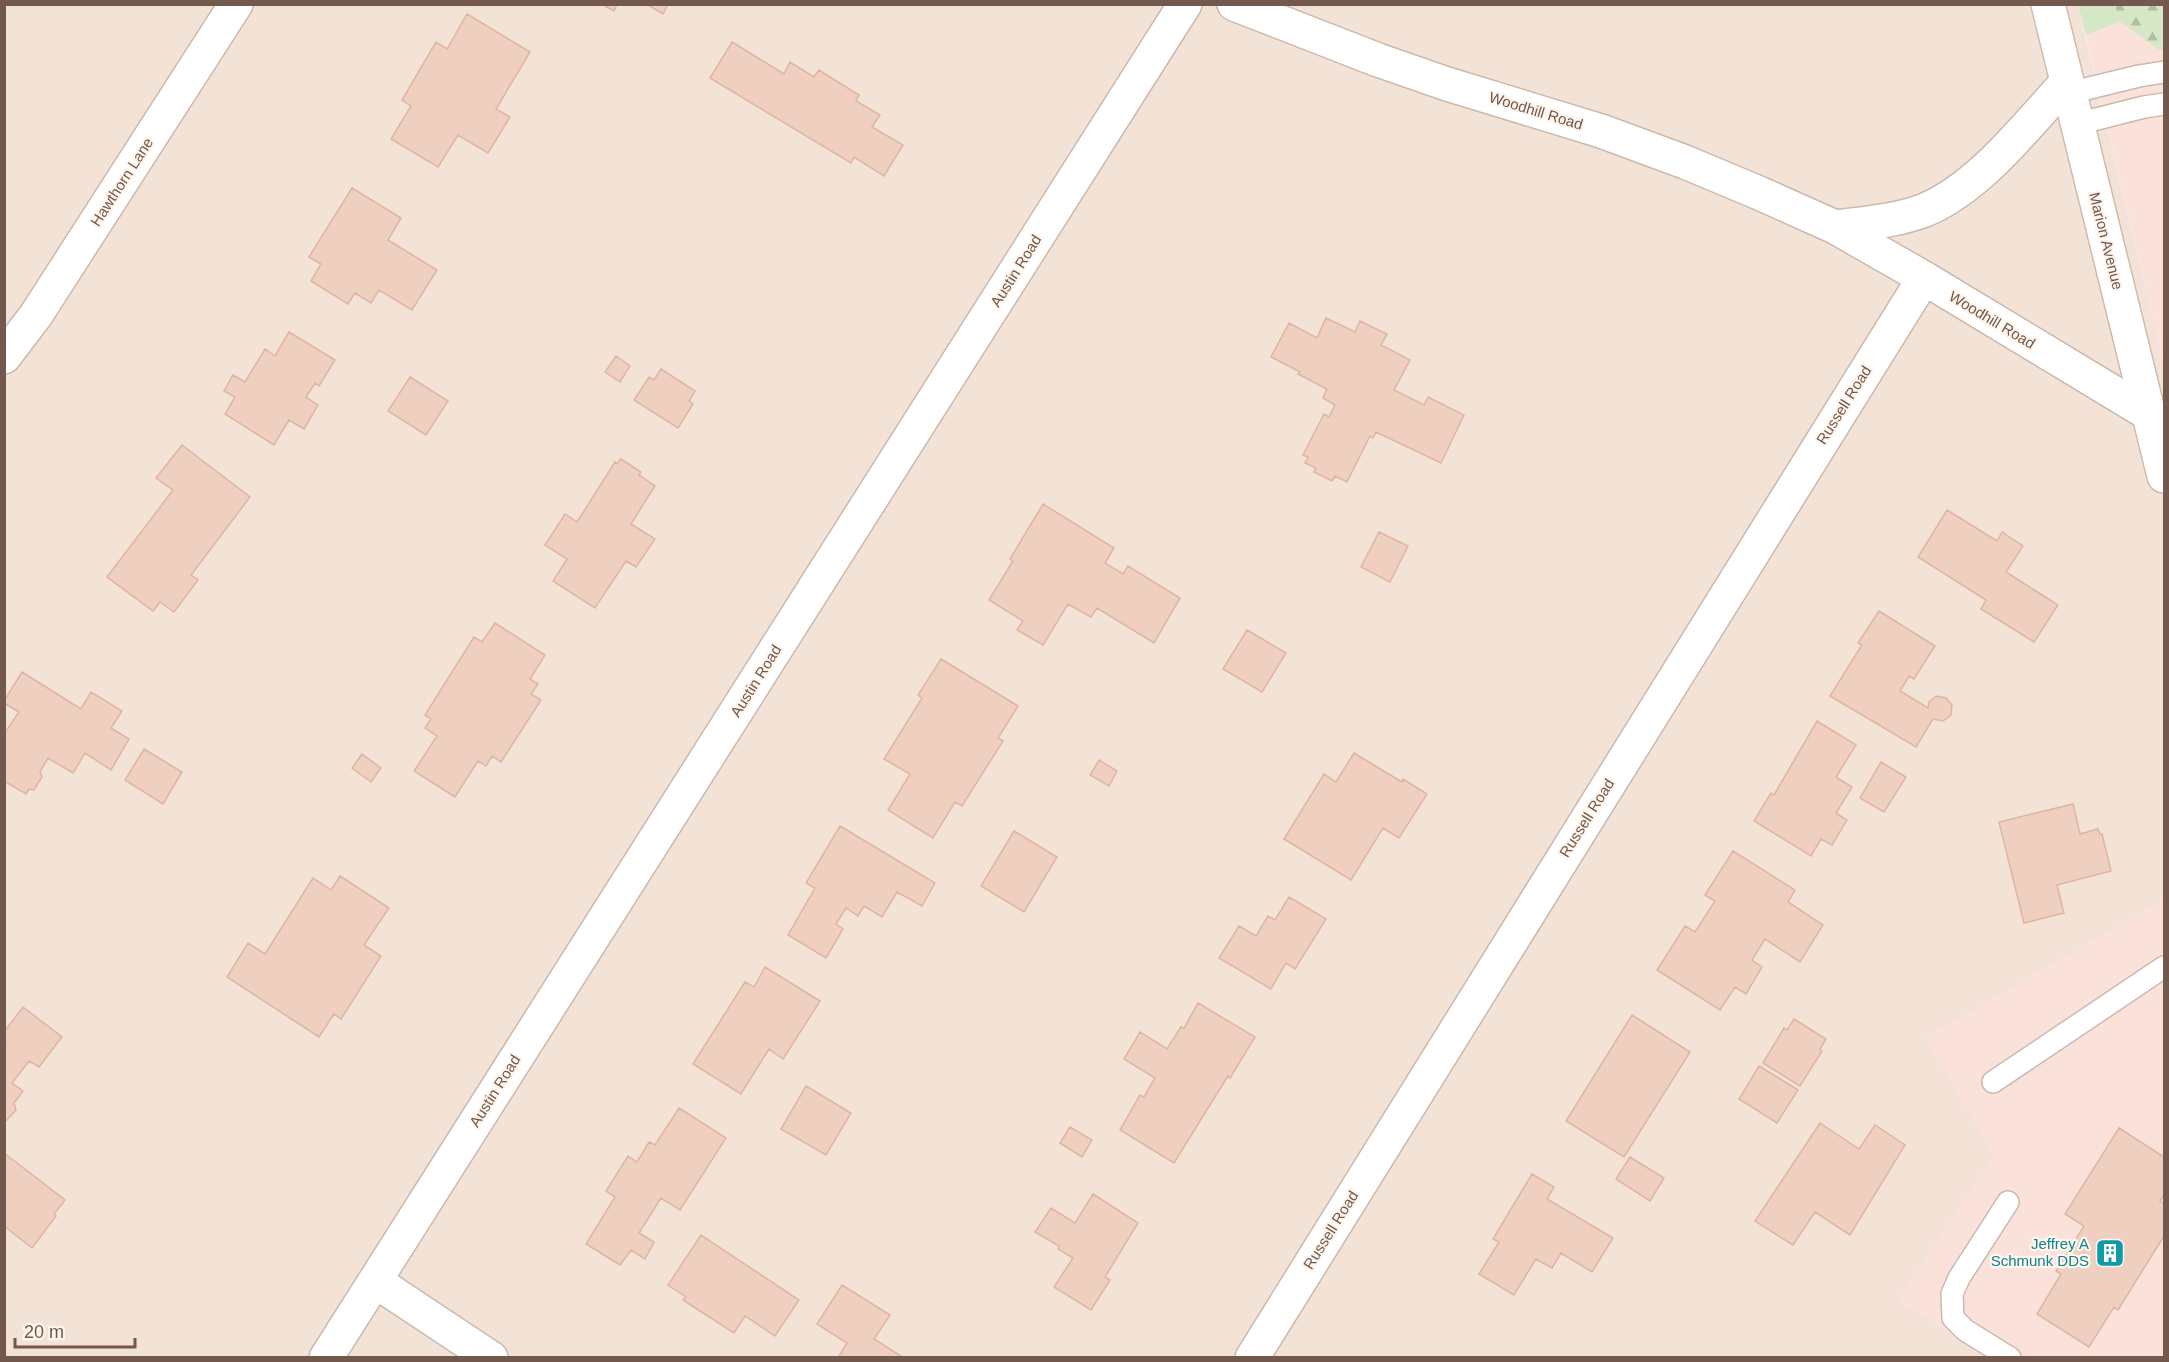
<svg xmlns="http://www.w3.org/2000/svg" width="2169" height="1362" viewBox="0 0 2169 1362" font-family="Helvetica,sans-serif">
<defs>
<pattern id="forest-firs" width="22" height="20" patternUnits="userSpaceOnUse" patternTransform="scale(1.5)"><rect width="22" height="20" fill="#d6e7c6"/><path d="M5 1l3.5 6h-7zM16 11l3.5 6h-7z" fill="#b2bea3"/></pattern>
</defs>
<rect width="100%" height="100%" fill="#fbf1e7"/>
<path fill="#f2e3d6" d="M 5,5 L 2078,5 L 2164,367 L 2164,900 L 1926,1038 L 1994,1155 L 1899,1300 L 1986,1357 L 5,1358 Z"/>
<path fill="#fae2db" d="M 2120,22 L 2159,50 L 2164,50 L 2164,367 L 2086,35 Z
M 2164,900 L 2164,1357 L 1986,1357 L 1899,1300 L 1994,1155 L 1925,1038 Z"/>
<path fill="#d6e7c6" d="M 2078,5 L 2115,5 L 2120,22 L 2086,35 Z"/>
<path fill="url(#forest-firs)" d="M 2115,5 L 2164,5 L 2164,50 L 2159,50 L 2120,22 Z"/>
<path fill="#eecfc0" stroke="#dfb5a2" stroke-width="1.5" d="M 601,4 L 617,4 L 614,11 Z
M 646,4 L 668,4 L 663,14 Z
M 467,14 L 530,52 L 496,109 L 510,117 L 488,153 L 458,135 L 438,167 L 391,139 L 411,106 L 402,100 L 436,42 L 447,49 Z
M 732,42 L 784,74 L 790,62 L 814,77 L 819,70 L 859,95 L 856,101 L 880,115 L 872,127 L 903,145 L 884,176 L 854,157 L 851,163 L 710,78 Z
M 352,188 L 401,218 L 388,240 L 437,270 L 412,310 L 379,290 L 371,303 L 355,293 L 348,304 L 311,281 L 321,264 L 309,257 Z
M 1326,318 L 1355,332 L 1360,321 L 1387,334 L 1381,345 L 1410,360 L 1394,390 L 1424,405 L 1428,397 L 1464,415 L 1441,463 L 1376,432 L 1373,438 L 1370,436 L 1347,482 L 1335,476 L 1332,481 L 1314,472 L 1316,468 L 1305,463 L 1308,457 L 1303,455 L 1324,414 L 1329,417 L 1335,405 L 1323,398 L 1327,389 L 1298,374 L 1300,372 L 1271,357 L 1289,323 L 1317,338 Z
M 289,332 L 335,360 L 319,386 L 315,383 L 306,397 L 318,405 L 304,429 L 289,420 L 274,445 L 225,414 L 235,397 L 224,391 L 233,375 L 245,382 L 265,349 L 275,356 Z
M 616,356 L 630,366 L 620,382 L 605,372 Z
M 661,369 L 695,391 L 689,401 L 693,404 L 678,428 L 634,400 L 649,377 L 654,380 Z
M 410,377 L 448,401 L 426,435 L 388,411 Z
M 182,445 L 250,497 L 191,575 L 198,580 L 174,612 L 160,602 L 153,611 L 107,577 L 173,490 L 156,478 Z
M 621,459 L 641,472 L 639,475 L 655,486 L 631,524 L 655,539 L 636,567 L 626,561 L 595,608 L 553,581 L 567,559 L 545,545 L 565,514 L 577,522 L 615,462 L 617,464 Z
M 1043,504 L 1114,548 L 1105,563 L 1123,574 L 1128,566 L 1180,598 L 1154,643 L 1097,608 L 1091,617 L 1068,604 L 1043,645 L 1017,630 L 1023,621 L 989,600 L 1013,561 L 1010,559 Z
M 1947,510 L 1997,541 L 2002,532 L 2023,546 L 2006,572 L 2058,605 L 2034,642 L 1981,609 L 1986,600 L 1918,557 Z
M 1379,532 L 1408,546 L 1390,582 L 1361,567 Z
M 1879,611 L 1935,646 L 1914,679 L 1909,676 L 1900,691 L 1928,708 L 1929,702 L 1936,696 L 1946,698 L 1952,705 L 1951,715 L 1943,721 L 1933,719 L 1916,747 L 1830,696 L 1862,645 L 1858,643 Z
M 495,623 L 545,655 L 530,679 L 538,684 L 531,694 L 541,700 L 501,762 L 492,756 L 486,766 L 478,761 L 455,797 L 414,771 L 437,736 L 425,728 L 431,719 L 425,715 L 474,637 L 482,642 Z
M 1247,630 L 1286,653 L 1262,692 L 1223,669 Z
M 941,659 L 1018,706 L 998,738 L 1003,741 L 962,806 L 955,802 L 933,838 L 888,810 L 910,774 L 884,759 L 922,698 L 918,695 Z
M 22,672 L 81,709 L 91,692 L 122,711 L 111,728 L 129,739 L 111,770 L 85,753 L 73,773 L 48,758 L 40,772 L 42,777 L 34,790 L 29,789 L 26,794 L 4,781 L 4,734 L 19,712 L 4,703 L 4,701 Z
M 1817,721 L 1856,745 L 1836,777 L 1852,787 L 1836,813 L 1847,820 L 1832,845 L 1821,839 L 1811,856 L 1754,821 L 1771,793 L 1774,795 Z
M 144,749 L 182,772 L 163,804 L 125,780 Z
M 1354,753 L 1402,782 L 1403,779 L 1427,794 L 1399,838 L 1383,828 L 1351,880 L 1284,839 L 1324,774 L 1336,782 Z
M 362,754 L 381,768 L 371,782 L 352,768 Z
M 1099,760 L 1117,771 L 1109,786 L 1090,775 Z
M 1881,762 L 1906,777 L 1884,812 L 1860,798 Z
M 2073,804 L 2080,834 L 2098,829 L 2100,834 L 2102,834 L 2111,871 L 2057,885 L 2064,913 L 2024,923 L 1999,822 Z
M 840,826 L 935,883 L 922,906 L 897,892 L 882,917 L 864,906 L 858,916 L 846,908 L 836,924 L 843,929 L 826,958 L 788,935 L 815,888 L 806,883 Z
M 1014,831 L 1057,857 L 1024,912 L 981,886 Z
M 1733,851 L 1795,890 L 1788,902 L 1823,925 L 1800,962 L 1765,939 L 1752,960 L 1762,967 L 1746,994 L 1735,987 L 1720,1010 L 1657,970 L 1685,926 L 1695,932 L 1715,901 L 1705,895 Z
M 340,876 L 389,908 L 364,945 L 381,956 L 341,1019 L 334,1014 L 319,1037 L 227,977 L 248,943 L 265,954 L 313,878 L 331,890 Z
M 1289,897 L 1326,919 L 1295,969 L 1286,963 L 1271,989 L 1219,958 L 1239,926 L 1256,936 L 1268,916 L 1275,920 Z
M 765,967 L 820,1001 L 783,1059 L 769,1049 L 741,1094 L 693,1064 L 745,982 L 754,987 Z
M 1198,1003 L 1255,1037 L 1230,1078 L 1228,1076 L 1174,1163 L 1120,1130 L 1140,1095 L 1144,1097 L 1155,1078 L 1124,1059 L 1140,1032 L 1167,1049 L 1181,1027 L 1184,1028 Z
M 23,1007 L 62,1037 L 39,1067 L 29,1061 L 12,1083 L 23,1091 L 14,1103 L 16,1110 L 4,1123 L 4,1045 L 6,1042 L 4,1041 L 4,1032 Z
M 1632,1015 L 1690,1052 L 1624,1157 L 1566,1121 Z
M 1794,1019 L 1826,1039 L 1820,1049 L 1822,1051 L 1800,1086 L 1763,1063 L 1784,1028 L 1787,1030 Z
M 1759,1066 L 1798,1090 L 1777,1123 L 1739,1099 Z
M 806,1086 L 851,1113 L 826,1155 L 781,1129 Z
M 679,1108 L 726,1138 L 680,1210 L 661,1198 L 639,1233 L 654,1242 L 645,1259 L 631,1250 L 620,1265 L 586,1244 L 615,1197 L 606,1191 L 628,1156 L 637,1162 L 649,1142 L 655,1145 Z
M 1820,1123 L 1859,1149 L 1875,1125 L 1905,1145 L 1850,1235 L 1815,1212 L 1793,1245 L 1755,1221 Z
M 1070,1127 L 1092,1140 L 1082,1157 L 1060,1143 Z
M 2119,1128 L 2164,1157 L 2164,1195 L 2160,1201 L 2164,1204 L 2164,1236 L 2118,1310 L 2114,1307 L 2089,1347 L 2037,1314 L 2061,1274 L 2056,1271 L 2084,1226 L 2065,1214 Z
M 4,1153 L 65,1200 L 54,1214 L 56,1216 L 32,1248 L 4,1226 Z
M 1630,1157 L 1664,1178 L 1650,1201 L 1616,1179 Z
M 1532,1174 L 1554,1187 L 1547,1199 L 1613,1238 L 1592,1272 L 1561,1253 L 1552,1268 L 1536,1259 L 1514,1295 L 1479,1274 L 1499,1242 L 1493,1239 Z
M 1093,1194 L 1138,1223 L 1105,1277 L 1110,1280 L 1091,1310 L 1054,1287 L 1073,1258 L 1058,1249 L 1059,1246 L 1035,1232 L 1051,1208 L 1075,1223 Z
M 701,1235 L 799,1300 L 775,1336 L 745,1316 L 734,1333 L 683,1300 L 686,1297 L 668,1285 Z
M 842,1285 L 890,1315 L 874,1339 L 904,1358 L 838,1358 L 847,1343 L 817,1324 Z"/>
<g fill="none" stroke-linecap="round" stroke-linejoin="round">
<g stroke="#ccb9ae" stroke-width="24">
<path id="lane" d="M 2069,93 L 2139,76 L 2164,72
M 2077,124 L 2144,107 L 2164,104
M 1993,1082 L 2164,967
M 2008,1202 L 1959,1278 L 1952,1294 L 1953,1318 L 1965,1330 L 2010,1358"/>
</g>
<g stroke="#ccb9ae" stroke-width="36">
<path id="street" d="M 1234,4 L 1378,60 L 1447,84 L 1601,131 L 1685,162 L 1759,193 L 1835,227 L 1924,278 L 2149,414
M 1835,227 C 1865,223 1897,221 1925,210 C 1980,187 2026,126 2067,82
M 4,357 L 36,315 L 236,4
M 375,1281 L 491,1358
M 326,1358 L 1185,4
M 1252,1358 L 1924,278"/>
</g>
<g stroke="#d0bbae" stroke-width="36">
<path id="secondary" d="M 2048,4 L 2164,476"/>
</g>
<use href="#lane" stroke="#fff" stroke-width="21"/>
<use href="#street" stroke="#fff" stroke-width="33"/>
<use href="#secondary" stroke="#fff" stroke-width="33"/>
</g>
<defs>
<g id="building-square" transform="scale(1.5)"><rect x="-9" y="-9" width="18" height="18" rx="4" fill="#0f9aa8" stroke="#fef6ed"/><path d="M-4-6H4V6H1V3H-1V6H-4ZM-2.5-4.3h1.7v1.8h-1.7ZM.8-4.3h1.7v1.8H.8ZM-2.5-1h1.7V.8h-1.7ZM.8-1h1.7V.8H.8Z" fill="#fff"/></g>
</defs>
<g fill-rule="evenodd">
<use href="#building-square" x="2110" y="1253"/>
</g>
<g text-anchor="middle" stroke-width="4.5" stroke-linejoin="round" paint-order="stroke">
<g font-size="15" fill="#72584d" stroke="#fef6ed">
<text transform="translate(1536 111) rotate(17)" y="5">Woodhill Road</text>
<text transform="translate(122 182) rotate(-57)" y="5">Hawthorn Lane</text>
<text transform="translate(2106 241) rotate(76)" y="5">Marion Avenue</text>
<text transform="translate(1016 271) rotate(-58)" y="5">Austin Road</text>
<text transform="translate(1992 320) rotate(31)" y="5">Woodhill Road</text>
<text transform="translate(1844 405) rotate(-58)" y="5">Russell Road</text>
<text transform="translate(756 681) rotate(-58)" y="5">Austin Road</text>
<text transform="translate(1587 818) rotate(-58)" y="5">Russell Road</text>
<text transform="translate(495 1091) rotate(-58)" y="5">Austin Road</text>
<text transform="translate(1331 1230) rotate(-58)" y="5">Russell Road</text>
</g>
<g font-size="15" fill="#0d838f" stroke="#fef6ed" text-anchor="end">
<text x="2089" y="1249">Jeffrey A<tspan x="2089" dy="17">Schmunk DDS</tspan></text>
</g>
</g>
<rect width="2169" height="1362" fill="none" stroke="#72584d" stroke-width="12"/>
<path d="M15 1338v9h120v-9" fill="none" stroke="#72584d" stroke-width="3"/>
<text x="24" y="1338" font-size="18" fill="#72584d" stroke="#fef6ed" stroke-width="4.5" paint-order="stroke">20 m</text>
</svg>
